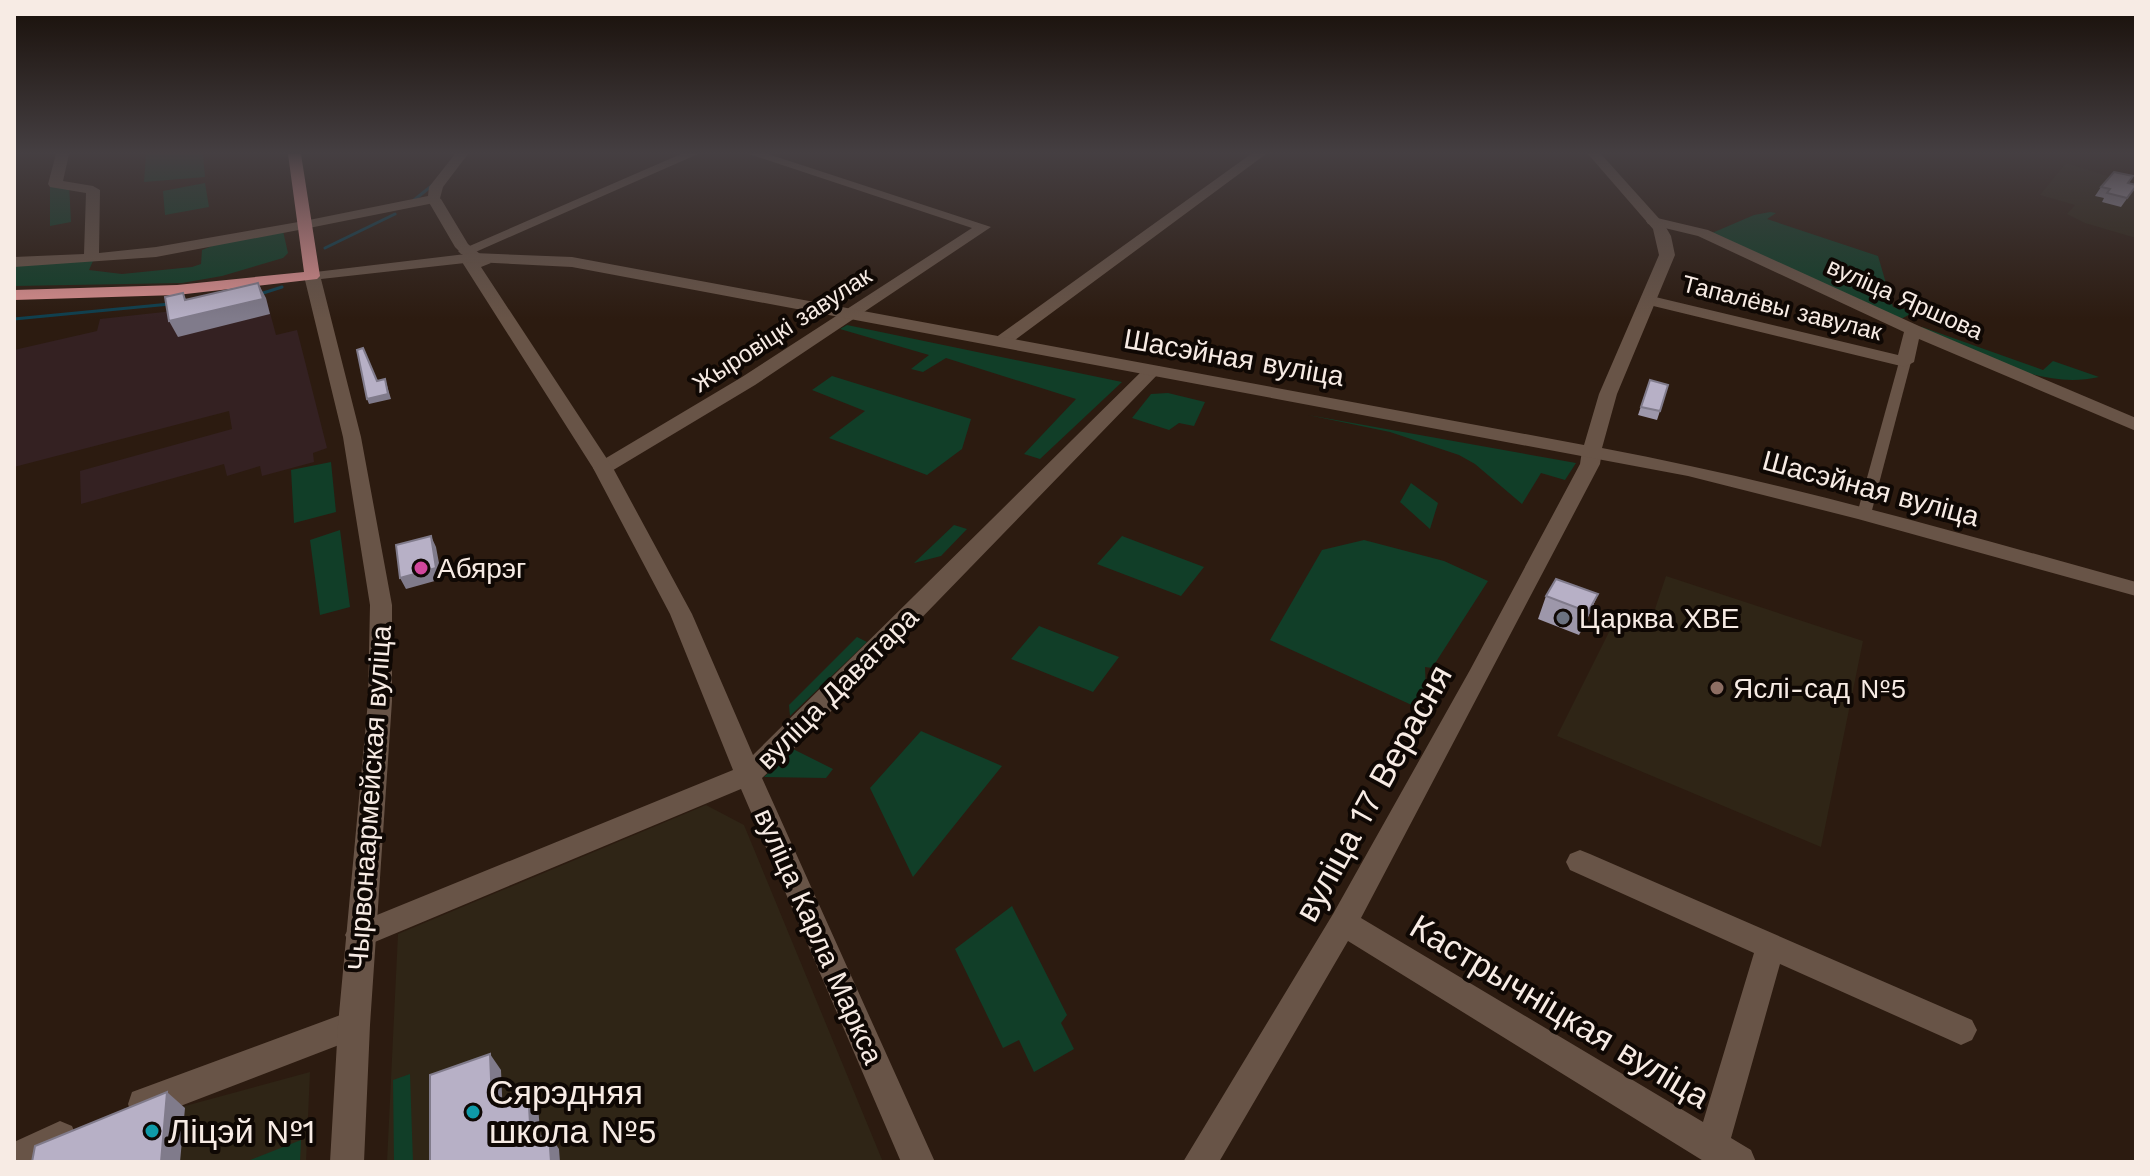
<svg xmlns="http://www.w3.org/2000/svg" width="2150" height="1176" viewBox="0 0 2150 1176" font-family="'Work Sans',sans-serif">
<rect width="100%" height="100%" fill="#2c1b10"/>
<path fill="#342122" d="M 266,298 L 276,335 L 297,330 L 327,448 L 313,453 L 314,462 L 262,476 L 260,466 L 227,476 L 224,464 L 81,504 L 80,471 L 232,429 L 229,411 L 14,467 L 14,350 L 97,331 L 100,319 L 173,311 L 194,315 Z"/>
<path fill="#2f2516" d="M 2066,163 L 2136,185 L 2136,238 L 2085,223 L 2067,214 L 2075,205 L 2040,195 Z
M 1666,576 L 1863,641 L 1821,847 L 1557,736 L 1615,620 L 1649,627 Z
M 706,805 L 744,825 L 883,1162 L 387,1162 L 398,934 Z
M 310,1072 L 306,1162 L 41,1162 L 185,1106 Z"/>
<path fill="#113e28" d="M 146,154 L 203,154 L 205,177 L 144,182 Z
M 69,183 L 71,222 L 50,226 L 50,187 Z
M 205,183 L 209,207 L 165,215 L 163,191 Z
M 1770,212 L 1776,213 L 1767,219 L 1878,256 L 1893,307 L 1916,311 L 1901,319 L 1712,233 L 1754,215 Z
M 283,231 L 288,253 L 283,258 L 222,276 L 182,283 L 14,286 L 14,265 L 93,261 L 89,270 L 122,274 L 192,267 L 201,264 L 202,250 L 217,244 Z
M 847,325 L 1122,382 L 1040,459 L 1024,454 L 1076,399 L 946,358 L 923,372 L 911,369 L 929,355 L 840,329 Z
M 1922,327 L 2043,370 L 2053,361 L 2099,377 C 2037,391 1975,351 1920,328 Z
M 832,376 L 971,419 L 962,449 L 927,475 L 829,438 L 865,411 L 812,390 Z
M 1168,393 L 1205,402 L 1194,426 L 1179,423 L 1169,430 L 1132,418 L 1151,394 Z
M 1308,415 L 1576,463 L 1565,480 L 1541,473 L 1522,504 L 1475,464 L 1459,455 L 1390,432 Z
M 331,462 L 336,512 L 294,523 L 291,470 Z
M 1411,483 L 1438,503 L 1430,529 L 1400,502 Z
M 954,525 L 967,529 L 941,556 L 914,563 Z
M 340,530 L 350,607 L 320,615 L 310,540 Z
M 1122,536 L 1204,567 L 1181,596 L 1097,564 Z
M 1364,540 L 1444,561 L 1488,581 L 1432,668 L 1425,667 L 1426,690 L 1416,707 L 1270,640 L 1322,550 Z
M 1039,626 L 1119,657 L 1093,692 L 1011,659 Z
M 857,637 L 867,642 L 790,716 L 789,705 Z
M 921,731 L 1002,766 L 913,877 L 870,788 Z
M 793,749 L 833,769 L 826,778 L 764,777 Z
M 1012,906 L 1067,1015 L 1061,1023 L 1074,1049 L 1034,1072 L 1019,1040 L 1003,1048 L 955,949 Z
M 410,1074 L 413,1162 L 394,1162 L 393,1080 Z
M 301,1140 L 300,1162 L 245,1162 Z"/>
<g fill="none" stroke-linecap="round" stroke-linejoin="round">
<path stroke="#0f404f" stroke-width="3" d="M 414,200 L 434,184
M 325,248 L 395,214
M 260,294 L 282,287
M 14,319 L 170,304"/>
<path fill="#685447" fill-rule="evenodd" d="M 1905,358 L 1911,362 L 1871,514 L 1869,517 L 1859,517 L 1857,514 L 1899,362 Z"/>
<path fill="#685447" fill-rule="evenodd" d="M 56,154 L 69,154 L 63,181 L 93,186 L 100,190 L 99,253 L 156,247 L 304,221 L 311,225 L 304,229 L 156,257 L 14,267 L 14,257 L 84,254 L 86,193 L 50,187 L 48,184 Z
M 681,154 L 698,154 L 471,254 L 461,254 L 458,251 Z
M 749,154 L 768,154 L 991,227 L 755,385 L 610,472 L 596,472 L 593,468 L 596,464 L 742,377 L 972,228 Z
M 1251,154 L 1266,154 L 1007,346 L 995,346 L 993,342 L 995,338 Z
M 1653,217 L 1708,230 L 1919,326 L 2136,418 L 2136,431 L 1919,339 L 1914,362 L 1905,367 L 1641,303 L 1641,297 L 1647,295 L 1898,355 L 1904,332 L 1698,236 L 1648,224 L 1646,221 Z
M 1592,445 L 1602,451 L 1600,464 L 1361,918 L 1703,1122 L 1754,953 L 1570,870 L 1566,862 L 1570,854 L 1580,850 L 1590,854 L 1972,1020 L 1977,1030 L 1972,1040 L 1961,1045 L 1950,1040 L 1780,964 L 1731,1138 L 1751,1150 L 1756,1162 L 1705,1162 L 1348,941 L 1219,1162 L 1183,1162 L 1333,914 L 1470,670 L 1580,464 L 1582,451 Z
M 354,1010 L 365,1015 L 370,1025 L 365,1035 L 144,1120 L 132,1116 L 128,1104 L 132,1092 Z
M 60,1121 L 72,1126 L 77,1138 L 72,1150 L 45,1162 L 14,1162 L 14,1142 Z"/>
<path fill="#685447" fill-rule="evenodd" d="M 434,195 L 441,199 L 468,244 L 491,263 L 481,267 L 613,468 L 692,614 L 753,755 L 1147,366 L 1159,366 L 1162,370 L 805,738 L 762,778 L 935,1162 L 901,1162 L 741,789 L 370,944 L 360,948 L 350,944 L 345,935 L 350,926 L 733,770 L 670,614 L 593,468 L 462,262 L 463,255 L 455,247 L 427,199 Z"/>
<path fill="#685447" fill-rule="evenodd" d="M 455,154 L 468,154 L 443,187 L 439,202 L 304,229 L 297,225 L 304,221 L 428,196 L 429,187 Z
M 1588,154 L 1601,154 L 1664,224 L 1671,236 L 1675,255 L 1617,394 L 1602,448 C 1783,482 1959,533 2136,582 L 2136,596 L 1858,519 L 1688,476 L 572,267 L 474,262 L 321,279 L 361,437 L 392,605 L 392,701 L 370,1025 L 364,1162 L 330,1162 L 338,1025 L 368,701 L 370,605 L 343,437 L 304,276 L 307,273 L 474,253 L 572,257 L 1584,445 L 1599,394 L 1659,255 L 1653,229 Z"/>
<path fill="#d88e8e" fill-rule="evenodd" d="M 288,154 L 301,154 L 320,276 L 317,279 L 177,295 L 14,300 L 14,290 L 177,285 L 304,272 Z"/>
</g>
<path fill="#9d97aa" d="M 2133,176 L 2129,183 L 2136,186 L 2121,207 L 2102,202 L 2104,198 L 2095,196 L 2101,187 Z
M 1650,380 L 1660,411 L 1657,420 L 1638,415 Z
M 1598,594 L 1588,617 L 1579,635 L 1538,619 L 1546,596 Z"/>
<path fill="#807b8b" d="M 258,283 L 266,298 L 270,314 L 178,337 L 169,321 Z
M 385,379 L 391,399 L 369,404 L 367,399 Z
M 431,536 L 436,547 L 442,579 L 406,589 L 400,578 Z
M 1598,594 L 1588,617 L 1579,635 L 1588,612 Z
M 490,1054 L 501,1070 L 503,1118 L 492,1103 Z
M 528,1090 L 538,1106 L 542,1155 L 531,1140 Z
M 167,1092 L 185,1108 L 180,1162 L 161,1162 Z
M 549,1134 L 559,1149 L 560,1162 L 551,1162 Z"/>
<path fill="#b7b0c6" stroke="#807b8b" stroke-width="2" d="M 2114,172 L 2133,176 L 2128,183 L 2136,185 L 2136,186 L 2127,198 L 2107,193 L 2110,189 L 2101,187 Z
M 258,283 L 263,299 L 169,321 L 165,297 L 183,293 L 185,300 Z
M 363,348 L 377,381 L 385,379 L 388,394 L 367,399 L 357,350 Z
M 1650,380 L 1668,385 L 1660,411 L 1641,407 Z
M 431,536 L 436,568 L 400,578 L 396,545 Z
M 1556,579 L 1598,594 L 1588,612 L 1546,596 Z
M 490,1054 L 492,1103 L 528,1090 L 531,1140 L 549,1134 L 551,1162 L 430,1162 L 430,1075 Z
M 167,1092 L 161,1162 L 32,1162 L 35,1146 Z"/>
<linearGradient id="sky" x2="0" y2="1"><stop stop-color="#180f09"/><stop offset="0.48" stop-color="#453f42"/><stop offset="1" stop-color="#453f42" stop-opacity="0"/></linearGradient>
<rect width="2150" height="319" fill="url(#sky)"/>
<circle fill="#d1479c" stroke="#0f0804" stroke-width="3" cx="421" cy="568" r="8"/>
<circle fill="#6b7280" stroke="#0f0804" stroke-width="3" cx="1563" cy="618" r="8"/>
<circle fill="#8d6e63" stroke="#0f0804" stroke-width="3" cx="1717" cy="688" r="8"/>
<g fill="#0f9aa8" stroke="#0f0804" stroke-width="3">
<circle cx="473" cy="1112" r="8"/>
<circle cx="152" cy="1131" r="8"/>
</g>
<g text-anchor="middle" stroke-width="8" stroke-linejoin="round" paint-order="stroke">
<g font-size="24" fill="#f7ebe4" stroke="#0f0804">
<text transform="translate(1905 299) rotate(24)" y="8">вуліца Яршова</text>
<text transform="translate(1782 308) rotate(14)" y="8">Тапалёвы завулак</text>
<text transform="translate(782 330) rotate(-33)" y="8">Жыровіцкі завулак</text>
</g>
<g font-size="28" fill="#f7ebe4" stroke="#0f0804">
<text transform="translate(1234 357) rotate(10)" y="10">Шасэйная вуліца</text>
<text transform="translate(1871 488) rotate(15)" y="10">Шасэйная вуліца</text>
<text transform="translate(837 688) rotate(-45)" y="10">вуліца Даватара</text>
<text transform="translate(369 798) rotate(-86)" y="10">Чырвонаармейская вуліца</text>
<text transform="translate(819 936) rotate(66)" y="10">вуліца Карла Маркса</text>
</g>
<g font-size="28" fill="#f7ebe4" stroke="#0f0804" text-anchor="start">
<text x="437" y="578">Абярэг</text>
<text x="1579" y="628">Царква ХВЕ</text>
<text x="1733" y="698">Яслі-сад №5</text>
</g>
<g font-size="34" fill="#f7ebe4" stroke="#0f0804">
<text transform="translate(1373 793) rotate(-61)" y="12">вуліца 17 Верасня</text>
<text transform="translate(1560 1011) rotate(31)" y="12">Кастрычніцкая вуліца</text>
</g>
<g font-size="34" fill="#f7ebe4" stroke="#0f0804" text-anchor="start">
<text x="489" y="1104">Сярэдняя<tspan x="489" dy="39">школа №5</tspan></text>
<text x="168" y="1143">Ліцэй №1</text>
</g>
</g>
<rect width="2150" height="1176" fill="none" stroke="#f7ebe4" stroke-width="32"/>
</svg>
